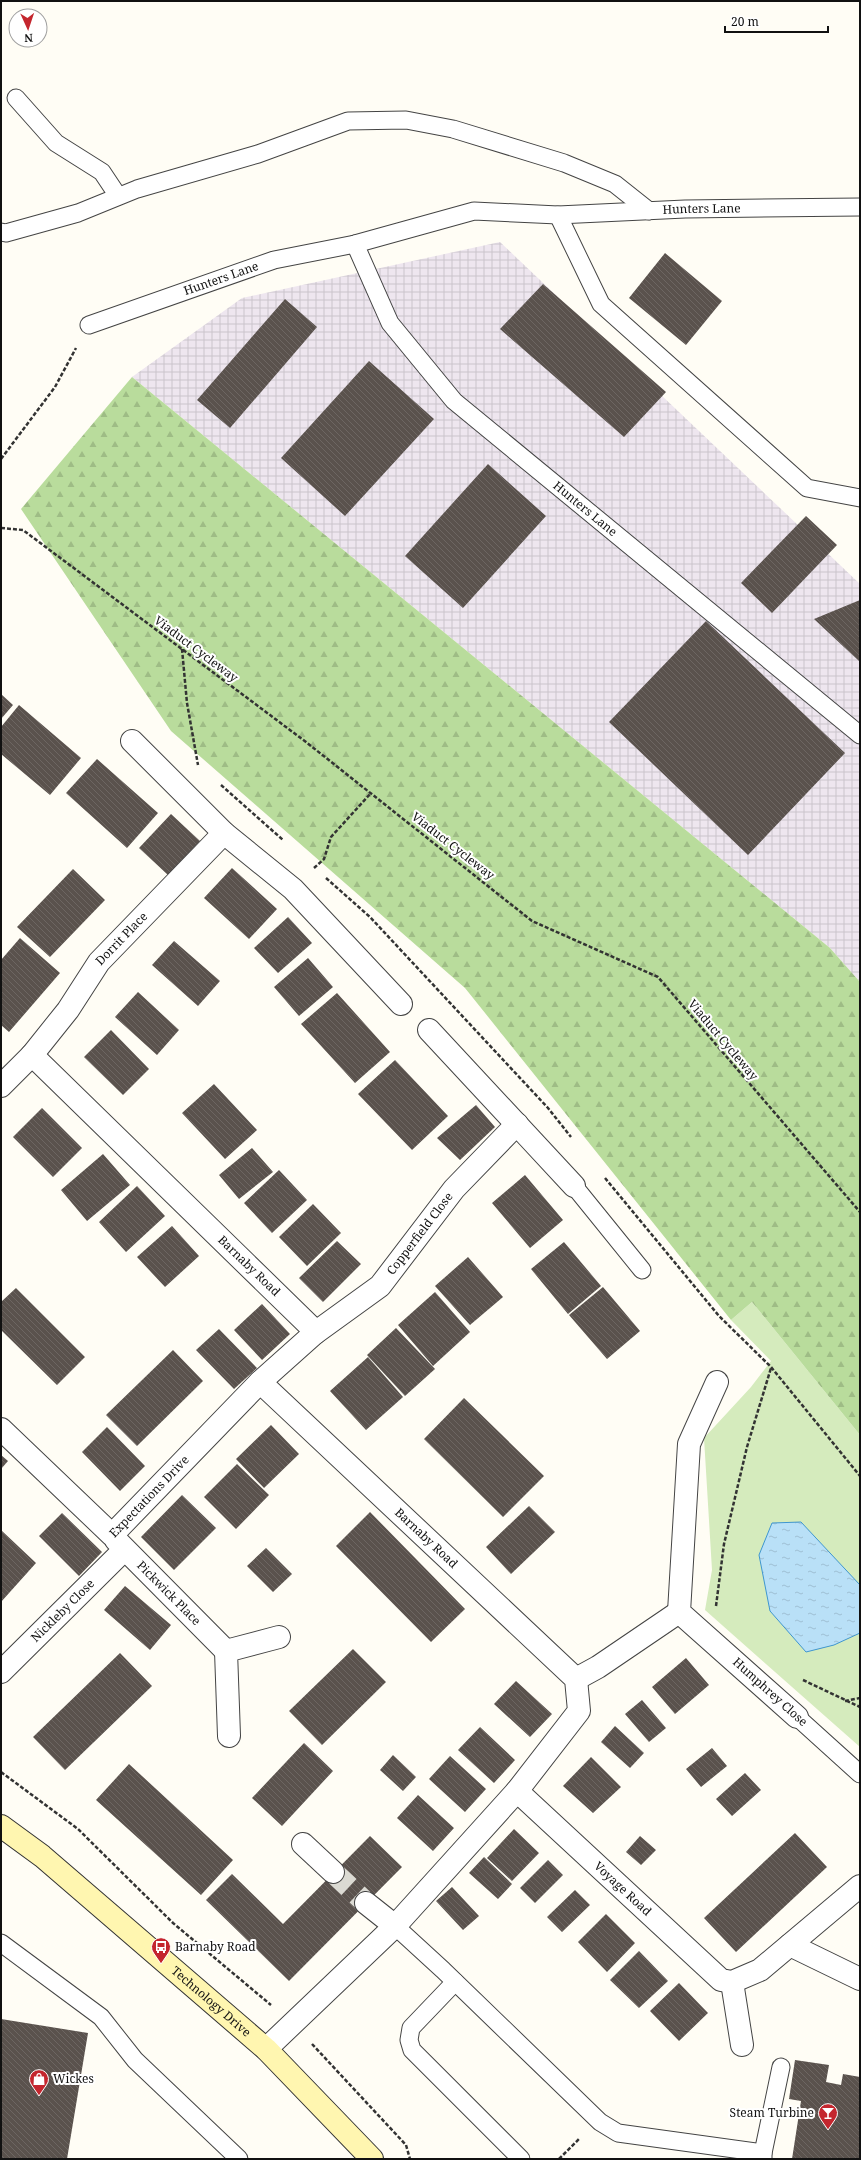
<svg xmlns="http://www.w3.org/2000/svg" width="861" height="2160" viewBox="0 0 861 2160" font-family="'Noto Serif',serif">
<defs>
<pattern id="industrial-grid" width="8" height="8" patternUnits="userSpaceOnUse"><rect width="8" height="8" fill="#eee6ef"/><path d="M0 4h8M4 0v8" fill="none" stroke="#cbc4cc"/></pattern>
<pattern id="forest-firs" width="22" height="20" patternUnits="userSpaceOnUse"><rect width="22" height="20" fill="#b9dc9c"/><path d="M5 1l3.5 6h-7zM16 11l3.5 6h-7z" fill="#9ebc85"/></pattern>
<pattern id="water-ripples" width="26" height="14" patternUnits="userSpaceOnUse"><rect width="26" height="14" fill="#b9e0f7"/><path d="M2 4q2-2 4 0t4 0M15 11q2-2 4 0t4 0" fill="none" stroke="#9ebfd3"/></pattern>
<pattern id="building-back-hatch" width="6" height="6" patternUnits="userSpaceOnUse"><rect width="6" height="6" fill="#5a524d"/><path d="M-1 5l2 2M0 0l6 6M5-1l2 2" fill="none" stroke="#6d6662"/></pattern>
</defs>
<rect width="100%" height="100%" fill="#fffdf5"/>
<path fill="url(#industrial-grid)" d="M 500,242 L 860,584 L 860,982 L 830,948 L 132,377 L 242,298 Z"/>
<path fill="#d5ebbd" d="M 752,1302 L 860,1435 L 860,1747 L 705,1610 L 712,1570 L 704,1438 L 751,1387 L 771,1361 L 731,1320 Z"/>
<path fill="url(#forest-firs)" d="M 132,377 L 830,948 L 860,982 L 860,1435 L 752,1302 L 731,1320 L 465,988 L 171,731 L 21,509 Z"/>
<path fill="url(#water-ripples)" stroke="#3f96cf" d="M 801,1522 L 860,1585 L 860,1633 L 834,1645 L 806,1652 L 770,1611 L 759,1555 L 772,1523 Z"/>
<path fill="url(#building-back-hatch)" d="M 665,253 L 722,301 L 686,345 L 629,298 Z
M 543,284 L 666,392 L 624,437 L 500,329 Z
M 285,299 L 317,327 L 230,428 L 197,400 Z
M 369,361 L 434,419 L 345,516 L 281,458 Z
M 488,464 L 546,516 L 463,608 L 405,556 Z
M 806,516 L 837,545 L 772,613 L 741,583 Z
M 860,600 L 860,662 L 814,619 Z
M 706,621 L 845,753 L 748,855 L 609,722 Z
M 1,694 L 13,705 L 1,719 Z
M 19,705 L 81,758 L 50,795 L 1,754 L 1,727 Z
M 97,759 L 158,813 L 127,848 L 66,793 Z
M 171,814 L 200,841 L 168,875 L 139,848 Z
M 232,868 L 277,909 L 249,939 L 204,898 Z
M 73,869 L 105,900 L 50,957 L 17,927 Z
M 288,917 L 312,943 L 278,973 L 254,948 Z
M 20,938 L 60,973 L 9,1032 L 1,1025 L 1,960 Z
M 174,941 L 220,981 L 198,1006 L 152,965 Z
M 308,958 L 333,987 L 299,1016 L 274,987 Z
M 138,992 L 179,1030 L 157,1055 L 115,1017 Z
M 337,993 L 390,1052 L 355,1083 L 301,1024 Z
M 111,1030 L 149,1069 L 123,1095 L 84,1057 Z
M 395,1060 L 448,1116 L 412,1150 L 358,1094 Z
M 214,1084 L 257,1130 L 225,1159 L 182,1113 Z
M 476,1105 L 495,1127 L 460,1160 L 437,1138 Z
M 42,1108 L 82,1148 L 53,1177 L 13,1137 Z
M 252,1148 L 273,1172 L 239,1199 L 219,1175 Z
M 103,1154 L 130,1185 L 87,1221 L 61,1190 Z
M 279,1170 L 307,1200 L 272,1233 L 244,1203 Z
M 525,1175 L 563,1220 L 530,1248 L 492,1203 Z
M 137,1186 L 165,1216 L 126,1252 L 99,1222 Z
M 313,1204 L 341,1233 L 307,1266 L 279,1237 Z
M 172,1226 L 199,1256 L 165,1287 L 137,1257 Z
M 337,1241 L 361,1264 L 323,1302 L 299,1278 Z
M 564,1242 L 601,1286 L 568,1314 L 531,1269 Z
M 468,1257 L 503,1297 L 470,1325 L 435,1286 Z
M 603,1287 L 640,1331 L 607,1359 L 569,1315 Z
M 16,1288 L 85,1357 L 57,1385 L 1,1330 L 1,1302 Z
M 435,1292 L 470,1332 L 433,1366 L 398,1325 Z
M 262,1304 L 290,1334 L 262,1360 L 234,1330 Z
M 396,1328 L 435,1369 L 405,1396 L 367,1355 Z
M 219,1329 L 257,1368 L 234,1389 L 196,1350 Z
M 173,1350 L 203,1381 L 137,1446 L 106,1415 Z
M 368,1357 L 403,1397 L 366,1430 L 330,1391 Z
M 464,1398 L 544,1476 L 503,1517 L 424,1439 Z
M 271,1425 L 299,1454 L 264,1488 L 236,1459 Z
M 107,1427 L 145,1466 L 120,1491 L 82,1452 Z
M 1,1455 L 8,1461 L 1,1469 Z
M 237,1464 L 269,1495 L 236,1529 L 204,1497 Z
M 182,1495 L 216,1528 L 174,1570 L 141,1537 Z
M 529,1506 L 555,1532 L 511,1574 L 486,1547 Z
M 370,1512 L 465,1609 L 431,1642 L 336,1546 Z
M 62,1513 L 102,1552 L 79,1576 L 39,1536 Z
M 1,1530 L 36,1563 L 1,1602 Z
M 266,1548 L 292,1574 L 273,1592 L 247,1566 Z
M 125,1586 L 171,1625 L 150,1650 L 104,1610 Z
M 353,1649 L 386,1682 L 322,1745 L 289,1711 Z
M 120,1653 L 152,1686 L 65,1770 L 33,1737 Z
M 686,1658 L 709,1685 L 675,1714 L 652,1687 Z
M 516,1681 L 552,1714 L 530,1737 L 494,1704 Z
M 642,1700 L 666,1728 L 649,1742 L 625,1714 Z
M 615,1726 L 644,1753 L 630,1768 L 601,1742 Z
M 480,1727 L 515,1760 L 494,1783 L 458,1750 Z
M 304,1743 L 333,1771 L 282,1826 L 252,1798 Z
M 712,1748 L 727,1766 L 701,1787 L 686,1769 Z
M 393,1755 L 416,1777 L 403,1791 L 380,1770 Z
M 450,1756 L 486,1789 L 465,1812 L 429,1779 Z
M 591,1757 L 621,1787 L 593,1813 L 563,1786 Z
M 129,1764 L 233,1860 L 201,1895 L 96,1800 Z
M 745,1773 L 761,1790 L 732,1816 L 716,1799 Z
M 418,1795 L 454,1828 L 433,1851 L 397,1818 Z
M 514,1829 L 539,1853 L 512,1881 L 487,1858 Z
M 795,1833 L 827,1867 L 736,1952 L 704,1918 Z
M 370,1836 L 402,1867 L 289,1981 L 206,1900 L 232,1874 L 283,1924 Z
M 640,1836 L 656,1850 L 641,1865 L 626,1852 Z
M 484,1857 L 512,1884 L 498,1899 L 469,1873 Z
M 548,1860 L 563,1875 L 535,1903 L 520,1888 Z
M 452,1887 L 479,1916 L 463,1930 L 436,1901 Z
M 575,1890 L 590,1905 L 562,1932 L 547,1917 Z
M 606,1914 L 635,1943 L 607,1972 L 578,1942 Z
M 639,1951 L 668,1981 L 639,2008 L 610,1980 Z
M 679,1983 L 708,2013 L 679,2041 L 650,2011 Z
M 1,2019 L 88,2033 L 67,2159 L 1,2159 Z
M 795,2060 L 829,2065 L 826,2082 L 841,2085 L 843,2074 L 860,2077 L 860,2159 L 792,2159 L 801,2101 L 789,2099 Z"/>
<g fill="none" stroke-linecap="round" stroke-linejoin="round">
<path stroke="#dbdad3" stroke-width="22" stroke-dasharray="22 11" stroke-linecap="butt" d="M 333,1872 L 366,1903"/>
<g stroke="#444" stroke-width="19">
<g id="lane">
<path d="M 16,98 L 56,143 L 102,172 L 118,196"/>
<path d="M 558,215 L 601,304 L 807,488 L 860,498"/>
<path d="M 1,232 L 6,233 L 78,213 L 137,189 L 258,154 L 348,121 L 406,120 L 453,129 L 564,163 L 615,184 L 649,211"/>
<path id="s1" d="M 355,244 L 390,323 L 454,401 L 860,735"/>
<path id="s2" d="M 89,325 L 274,260 L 355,244 L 474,211 L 558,215 L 685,209 L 860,207"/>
<path d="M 574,1186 L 642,1270"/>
<path d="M 797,1717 L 860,1774"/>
<path d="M 395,1926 L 443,1970 L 600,2122 L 618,2133 L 763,2153 L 763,2159"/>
<path d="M 1,1943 L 101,2017 L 135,2060 L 239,2159"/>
<path d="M 455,1982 L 411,2028 L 409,2040 L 412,2050 L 521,2159"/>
<path d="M 763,2153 L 781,2067"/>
</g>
</g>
<g stroke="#444" stroke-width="24">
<g id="street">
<path d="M 132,741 L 224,833 L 293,889 L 401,1004"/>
<path d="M 429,1030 L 574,1186"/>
<path id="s3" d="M 1,1086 L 32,1055 L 68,1010 L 99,962 L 224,833"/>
<path id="s4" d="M 315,1333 L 380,1286 L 454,1189 L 517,1124"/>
<path id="s5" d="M 260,1382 L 576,1679 L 579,1711 L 517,1791 L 395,1926 L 266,2049"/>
<path d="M 717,1382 L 689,1444 L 679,1612 L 797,1717"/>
<path id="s6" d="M 1,1429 L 112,1535 L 260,1382 L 316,1332 L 32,1055"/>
<path id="s7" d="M 116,1540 L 226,1651"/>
<path id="s8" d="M 1,1672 L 124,1550"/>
<path d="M 576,1679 L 598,1667 L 679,1612"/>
<path d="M 229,1736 L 226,1651 L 279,1637"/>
<path id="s9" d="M 517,1791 L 721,1980 L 732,1982 L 760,1970 L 860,1886"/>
<path d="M 303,1844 L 333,1872"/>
<path d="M 366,1903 L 395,1926"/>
<path d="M 790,1945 L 860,1979"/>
<path d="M 732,1982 L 742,2045"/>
</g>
</g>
<g stroke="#333" stroke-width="24">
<g id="secondary">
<path id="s10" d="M 1,1826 L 42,1856 L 266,2049 L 372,2159"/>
</g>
</g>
<path stroke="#333" stroke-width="2.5" stroke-dasharray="4 2" stroke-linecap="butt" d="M 1,459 L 55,387 L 76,348
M 1,528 L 23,530 L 306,742 L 532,921 L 658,977 L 860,1212
M 182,649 L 187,703 L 198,765
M 221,785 L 283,840
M 314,868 L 324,859 L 331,837 L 371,793
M 326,878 L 370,917 L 548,1108 L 571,1137
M 605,1178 L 719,1316 L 771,1367 L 860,1476
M 716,1606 L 724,1544 L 747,1447 L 771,1368
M 803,1680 L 860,1707
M 845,1701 L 860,1698
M 1,1772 L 78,1829 L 173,1923 L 271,2005
M 312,2044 L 406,2145 L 410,2159
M 559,2159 L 580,2138"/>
<use href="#lane" stroke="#fff" stroke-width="17"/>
<use href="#street" stroke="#fff" stroke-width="22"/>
<use href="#secondary" stroke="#fff6b0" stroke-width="22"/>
</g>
<defs>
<g id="bus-pin" transform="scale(1)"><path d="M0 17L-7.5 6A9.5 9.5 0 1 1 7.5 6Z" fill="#c4262e" stroke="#fff"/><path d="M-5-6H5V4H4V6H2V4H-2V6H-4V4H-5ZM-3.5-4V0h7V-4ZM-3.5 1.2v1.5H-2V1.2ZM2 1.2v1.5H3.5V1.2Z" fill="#fff"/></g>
<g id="shop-pin" transform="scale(1)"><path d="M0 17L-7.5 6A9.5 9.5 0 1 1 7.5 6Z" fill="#c4262e" stroke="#fff"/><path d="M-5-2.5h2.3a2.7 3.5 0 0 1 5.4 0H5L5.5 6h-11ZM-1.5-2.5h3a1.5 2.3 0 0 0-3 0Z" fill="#fff"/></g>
<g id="bar-pin" transform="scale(1)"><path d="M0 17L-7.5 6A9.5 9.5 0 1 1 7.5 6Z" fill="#c4262e" stroke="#fff"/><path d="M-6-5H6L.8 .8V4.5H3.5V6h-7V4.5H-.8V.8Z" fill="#fff"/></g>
</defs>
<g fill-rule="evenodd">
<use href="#bus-pin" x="161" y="1947"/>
<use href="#shop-pin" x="39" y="2079"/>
<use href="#bar-pin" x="828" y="2113"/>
</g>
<g text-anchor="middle" stroke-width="4" stroke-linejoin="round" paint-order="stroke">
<g font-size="12" fill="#111" stroke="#fff">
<text dy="4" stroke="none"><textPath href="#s2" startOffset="630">Hunters Lane</textPath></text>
<text dy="4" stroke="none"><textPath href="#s2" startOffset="140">Hunters Lane</textPath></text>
<text dy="4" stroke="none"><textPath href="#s1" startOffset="357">Hunters Lane</textPath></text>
<text transform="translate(196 649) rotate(37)" y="4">Viaduct Cycleway</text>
<text transform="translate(453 846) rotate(38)" y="4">Viaduct Cycleway</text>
<text dy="4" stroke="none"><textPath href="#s3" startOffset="191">Dorrit Place</textPath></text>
<text transform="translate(723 1040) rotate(50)" y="4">Viaduct Cycleway</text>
<text dy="4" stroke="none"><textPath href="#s4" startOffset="146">Copperfield Close</textPath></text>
<text transform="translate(249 1266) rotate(44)" y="4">Barnaby Road</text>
<text dy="4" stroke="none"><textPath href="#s6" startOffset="207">Expectations Drive</textPath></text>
<text dy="4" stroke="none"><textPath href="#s5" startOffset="228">Barnaby Road</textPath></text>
<text dy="4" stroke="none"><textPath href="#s7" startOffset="75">Pickwick Place</textPath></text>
<text dy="4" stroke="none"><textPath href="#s8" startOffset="87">Nickleby Close</textPath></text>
<text transform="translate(770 1692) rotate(42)" y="4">Humphrey Close</text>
<text dy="4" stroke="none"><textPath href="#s9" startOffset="144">Voyage Road</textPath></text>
<text dy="4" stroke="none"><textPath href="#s10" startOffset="274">Technology Drive</textPath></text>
</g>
<g font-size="12" fill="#111" stroke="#fff" text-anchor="start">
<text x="175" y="1951">Barnaby Road</text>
<text x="53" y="2083">Wickes</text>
<text x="814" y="2117" text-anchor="end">Steam Turbine</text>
</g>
</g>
<rect width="861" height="2160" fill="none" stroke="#111111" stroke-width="4"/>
<g transform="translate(28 28) rotate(177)"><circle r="19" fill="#ffffff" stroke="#a0a0a0"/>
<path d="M0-3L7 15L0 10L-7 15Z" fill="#c4262e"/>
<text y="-6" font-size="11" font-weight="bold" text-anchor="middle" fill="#111111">N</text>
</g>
<path d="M725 26v6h103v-6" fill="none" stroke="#111111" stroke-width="2"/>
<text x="731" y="26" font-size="12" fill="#111111" stroke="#ffffff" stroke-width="3" paint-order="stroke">20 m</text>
</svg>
